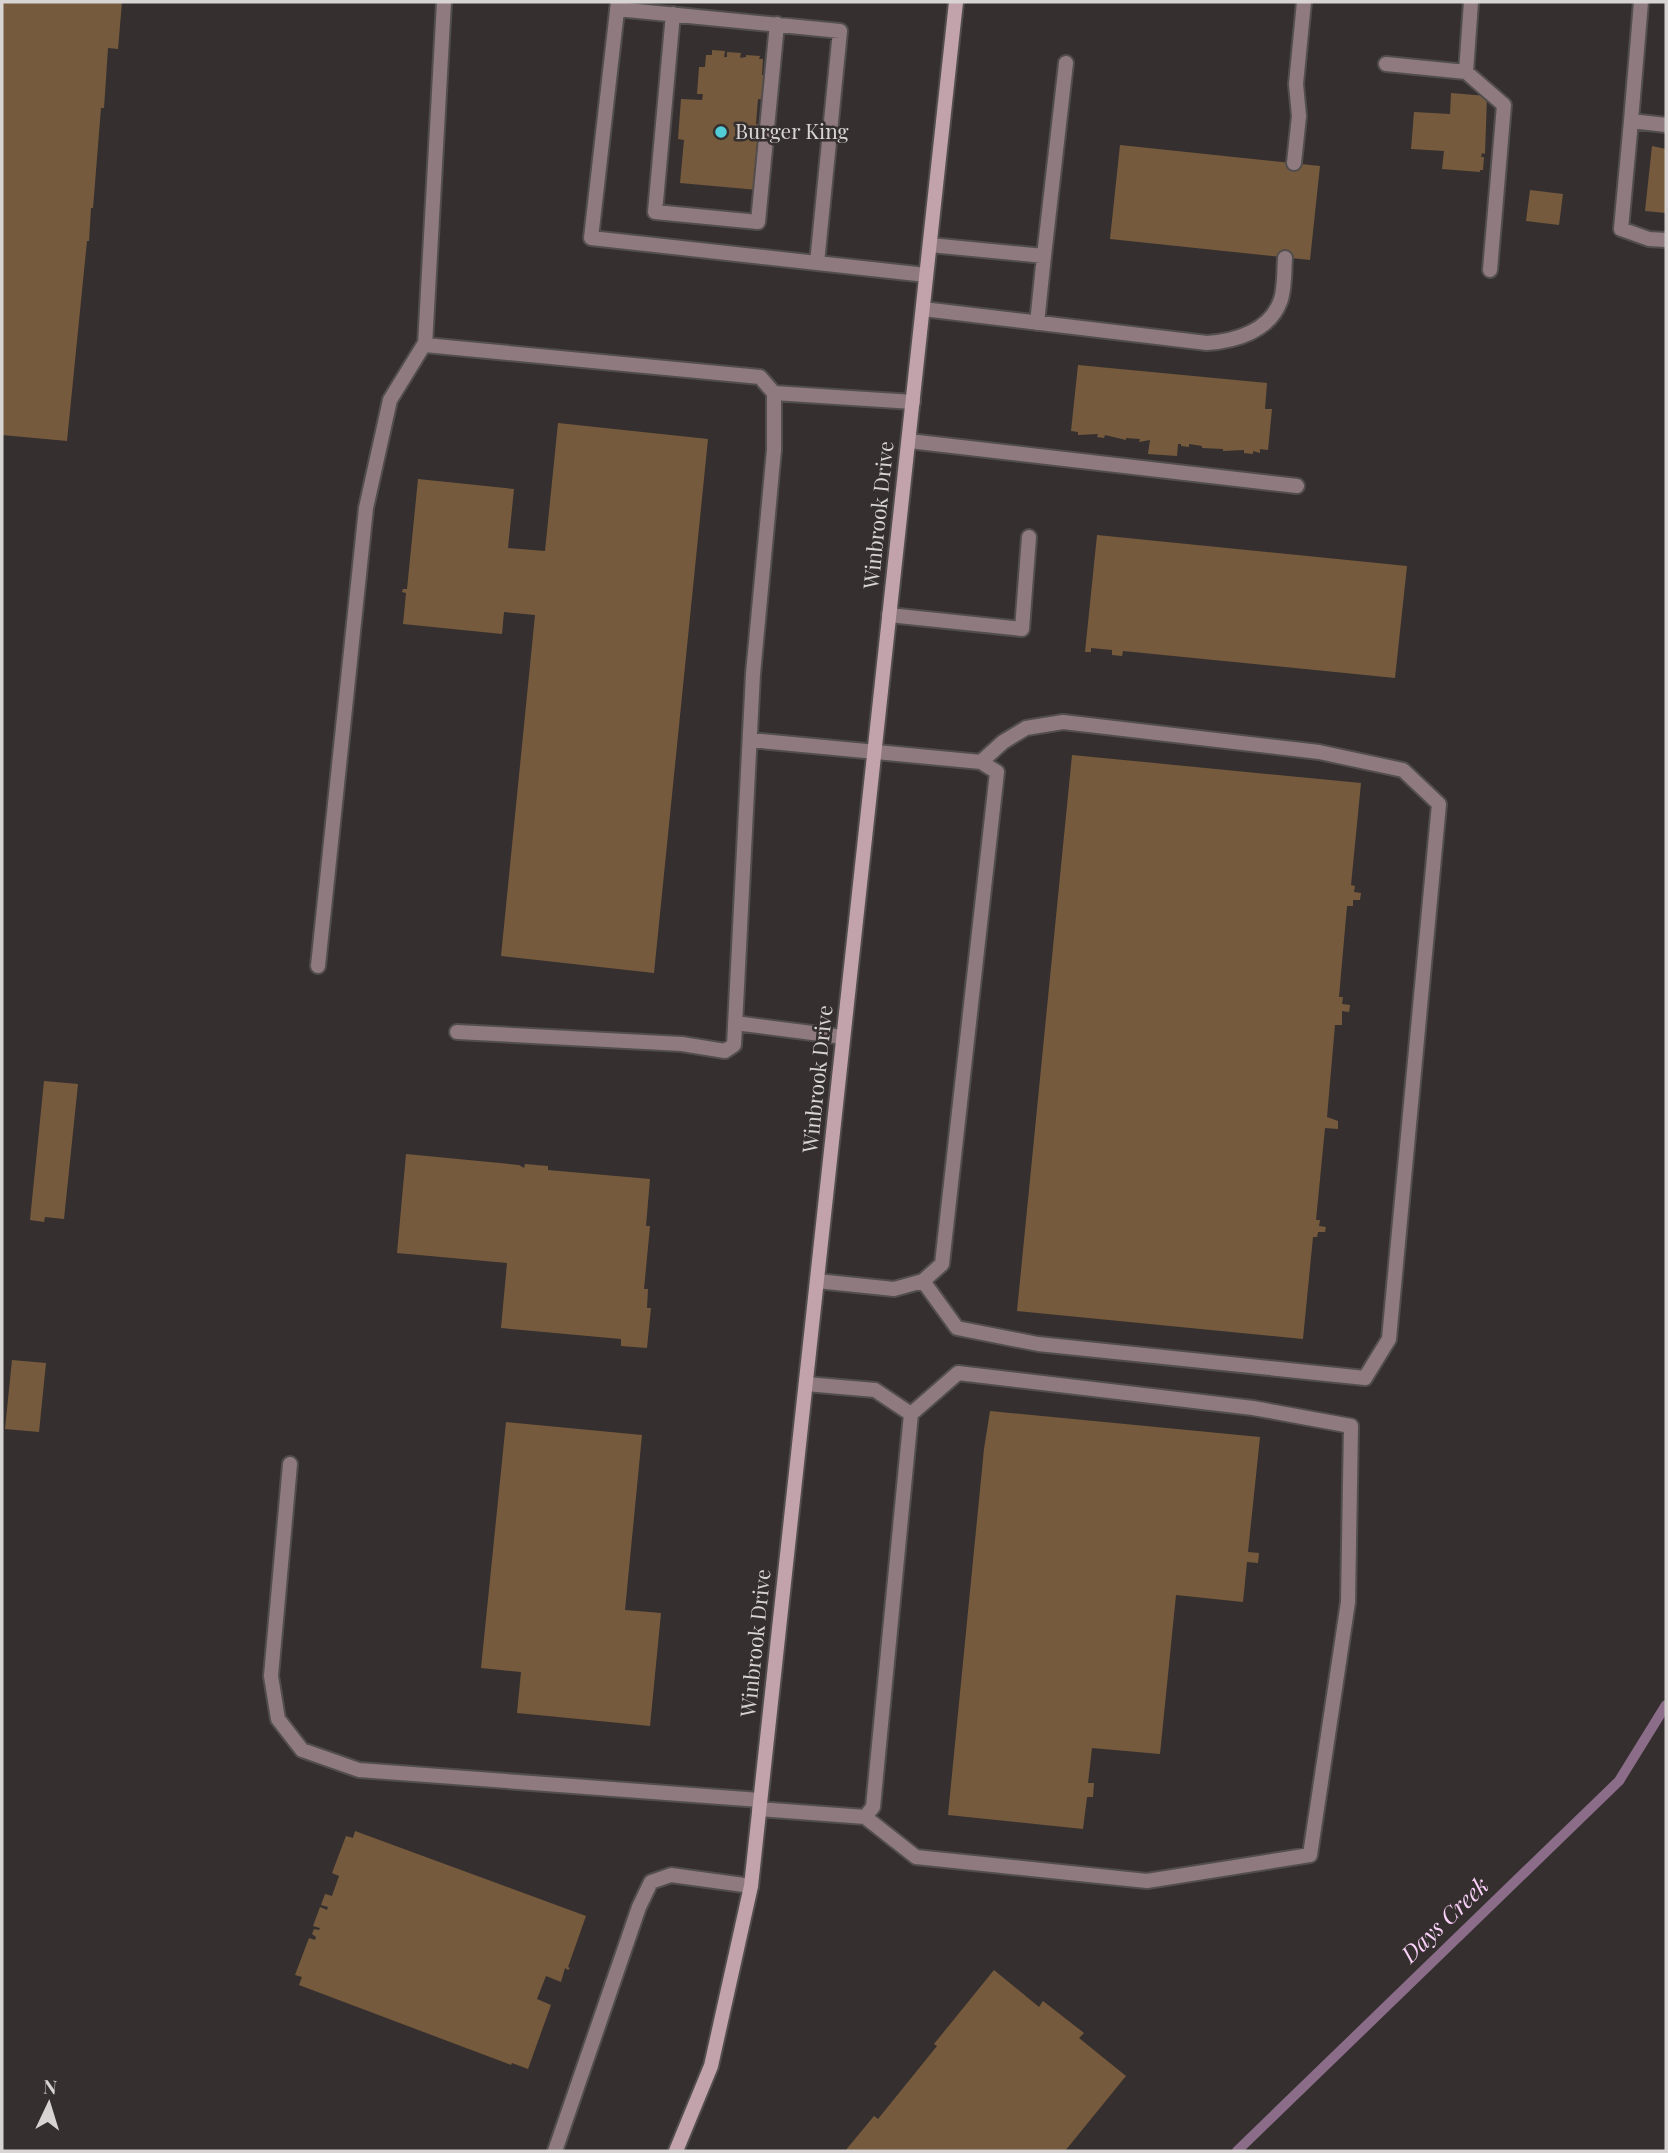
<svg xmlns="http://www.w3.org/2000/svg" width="1668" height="2153" viewBox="0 0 1668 2153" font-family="'Playfair Display',serif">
<rect width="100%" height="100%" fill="#35302f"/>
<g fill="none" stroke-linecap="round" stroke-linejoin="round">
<path stroke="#8b6d8a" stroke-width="10" d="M 1237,2151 L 1619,1781 L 1666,1705"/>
</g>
<path fill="#765a3d" d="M 2,2 L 122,2 L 118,49 L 108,48 L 104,108 L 101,108 L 93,208 L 91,208 L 89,241 L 87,241 L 67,441 L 2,435 Z
M 712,50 L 725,51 L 724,57 L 727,57 L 727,52 L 741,53 L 740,58 L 746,57 L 746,55 L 760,56 L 759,59 L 763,59 L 762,75 L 767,75 L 765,100 L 758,99 L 756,124 L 763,125 L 758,190 L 680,183 L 684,140 L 678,139 L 681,99 L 702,100 L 703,94 L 697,94 L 699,67 L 705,67 L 706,55 L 712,55 Z
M 1451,93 L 1487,96 L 1485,154 L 1482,153 L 1481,157 L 1484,157 L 1483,170 L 1480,170 L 1480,172 L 1442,169 L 1444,151 L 1411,149 L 1414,112 L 1450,114 Z
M 1120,145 L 1320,166 L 1310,260 L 1110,239 Z
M 1652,146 L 1666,149 L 1666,213 L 1645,211 Z
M 1530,190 L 1563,194 L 1559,225 L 1526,221 Z
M 1078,365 L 1267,383 L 1265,409 L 1272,409 L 1268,450 L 1260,449 L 1260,453 L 1253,451 L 1253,454 L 1244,453 L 1244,450 L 1223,451 L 1223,449 L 1202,448 L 1202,446 L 1189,444 L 1189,447 L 1181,446 L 1181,444 L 1178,444 L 1177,456 L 1148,454 L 1150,440 L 1139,442 L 1140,439 L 1126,438 L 1126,440 L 1105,435 L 1104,438 L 1097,437 L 1098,434 L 1078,435 L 1078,432 L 1071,431 Z
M 558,423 L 708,439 L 654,973 L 501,956 L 535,615 L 504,612 L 502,634 L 403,624 L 406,593 L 402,592 L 403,589 L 407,589 L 418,479 L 514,489 L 508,548 L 545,551 Z
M 1097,535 L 1407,566 L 1395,678 L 1123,651 L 1122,656 L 1112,655 L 1112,650 L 1091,648 L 1091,652 L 1085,652 Z
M 1072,755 L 1361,783 L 1351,885 L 1355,886 L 1354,892 L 1361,893 L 1360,900 L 1353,900 L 1353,906 L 1347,906 L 1339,997 L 1343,997 L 1342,1004 L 1350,1005 L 1349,1012 L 1342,1011 L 1342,1025 L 1335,1025 L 1327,1117 L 1338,1121 L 1338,1129 L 1325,1128 L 1316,1220 L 1320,1220 L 1319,1226 L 1326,1227 L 1325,1232 L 1318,1232 L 1317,1237 L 1313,1237 L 1303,1339 L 1017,1311 Z
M 44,1081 L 78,1084 L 64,1219 L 45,1217 L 44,1222 L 30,1220 Z
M 406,1154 L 519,1165 L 524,1168 L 525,1164 L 548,1166 L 548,1170 L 650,1179 L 646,1226 L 650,1226 L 644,1289 L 648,1289 L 647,1308 L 651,1308 L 647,1348 L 621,1346 L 621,1339 L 501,1328 L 507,1263 L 397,1253 Z
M 12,1360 L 46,1363 L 39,1432 L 5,1429 Z
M 990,1411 L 1260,1437 L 1248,1552 L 1259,1553 L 1258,1563 L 1247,1562 L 1243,1602 L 1176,1595 L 1160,1754 L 1092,1748 L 1088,1783 L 1094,1783 L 1093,1797 L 1087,1797 L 1083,1829 L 948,1815 L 984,1449 Z
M 506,1422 L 642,1435 L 625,1610 L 661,1613 L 650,1726 L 517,1713 L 521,1672 L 481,1668 Z
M 355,1831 L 586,1916 L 568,1967 L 570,1968 L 568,1970 L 565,1968 L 561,1982 L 546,1976 L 537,1999 L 551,2005 L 528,2069 L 512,2063 L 511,2065 L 299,1985 L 302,1977 L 295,1975 L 309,1938 L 315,1940 L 316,1937 L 312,1934 L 314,1929 L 319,1930 L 320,1928 L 313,1926 L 320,1907 L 327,1910 L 328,1907 L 321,1905 L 325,1894 L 332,1896 L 339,1876 L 332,1873 L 346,1836 L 353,1838 Z
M 994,1970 L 1039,2007 L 1043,2001 L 1084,2033 L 1079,2038 L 1126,2076 L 1065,2151 L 845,2151 L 874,2116 L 878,2119 L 937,2046 L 934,2044 Z"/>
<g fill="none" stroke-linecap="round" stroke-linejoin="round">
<g stroke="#524e4d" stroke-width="18">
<path id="lane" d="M 444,2 L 425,345 L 760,377 L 774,393 L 774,450 L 753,674 L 734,1045 L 725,1051 L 682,1044 L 457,1032
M 618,2 L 591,238 L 926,275
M 1471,2 L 1466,72 L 1504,105 L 1490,270
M 1641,2 L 1631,121 L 1666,125
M 617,9 L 840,31 L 817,263
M 673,14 L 655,212 L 758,222 L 777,24
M 1386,64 L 1466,72
M 1631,121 L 1621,229 L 1649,239 L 1666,240
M 1294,163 L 1299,116 L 1296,84 L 1304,2
M 930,245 L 1044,256 L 1066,63
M 923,309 L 1207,343 C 1236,341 1269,331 1280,302 C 1285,290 1284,271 1285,258
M 1037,323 L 1044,256
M 774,393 L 913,402
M 909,441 L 1297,486
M 889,615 L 1022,629 L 1029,537
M 750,740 L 981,762 L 997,772 L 942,1264 L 923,1281 L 894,1289 L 817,1281
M 318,966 L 366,508 L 390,400 L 425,343
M 735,1023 L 843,1037
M 923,1281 L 957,1328 L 1038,1344 L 1365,1378 L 1389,1339 L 1439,804 L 1403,770 L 1319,752 L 1063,722 L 1026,728 L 1003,742 L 981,762
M 290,1464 L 271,1676 L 278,1719 L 302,1750 L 359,1770 L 760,1800
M 759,1809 L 865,1817 L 873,1807 L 911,1414 L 875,1390 L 806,1384
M 865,1817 L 916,1857 L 1147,1881 L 1310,1855 L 1348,1602 L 1351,1426 L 1253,1408 L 958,1373 L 911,1414
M 555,2151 L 639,1907 L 651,1882 L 671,1875 L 751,1886"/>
</g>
<g stroke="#524e4d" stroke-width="18">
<path id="secondary" d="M 676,2151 L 711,2066 L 751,1886 L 956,2"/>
</g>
<use href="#lane" stroke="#8e7a7f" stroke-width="14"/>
<use href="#secondary" stroke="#c2a3ab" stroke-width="14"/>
</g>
<circle fill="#52ccd6" stroke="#35302f" stroke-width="2.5" cx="721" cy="132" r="7"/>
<g text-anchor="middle" stroke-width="5" stroke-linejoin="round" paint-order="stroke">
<g font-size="21" fill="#d7d4d3" stroke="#35302f" text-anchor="start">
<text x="735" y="139">Burger King</text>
</g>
<g font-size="21" fill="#d7d4d3" stroke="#35302f">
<text transform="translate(879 515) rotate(-84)" y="7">Winbrook Drive</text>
<text transform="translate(818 1079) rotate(-84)" y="7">Winbrook Drive</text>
<text transform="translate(756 1643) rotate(-84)" y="7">Winbrook Drive</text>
</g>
<g font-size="23" font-style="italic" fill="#fad1f9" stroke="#35302f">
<text transform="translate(1445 1920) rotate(-44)" y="8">Days Creek</text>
</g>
</g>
<rect width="1668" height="2153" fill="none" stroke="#d7d4d3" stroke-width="7"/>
<g transform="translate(49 2104) rotate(4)" stroke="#35302f" stroke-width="5" paint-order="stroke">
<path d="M0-5L12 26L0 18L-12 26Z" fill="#d7d4d3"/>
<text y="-10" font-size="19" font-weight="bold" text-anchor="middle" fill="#d7d4d3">N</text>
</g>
</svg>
